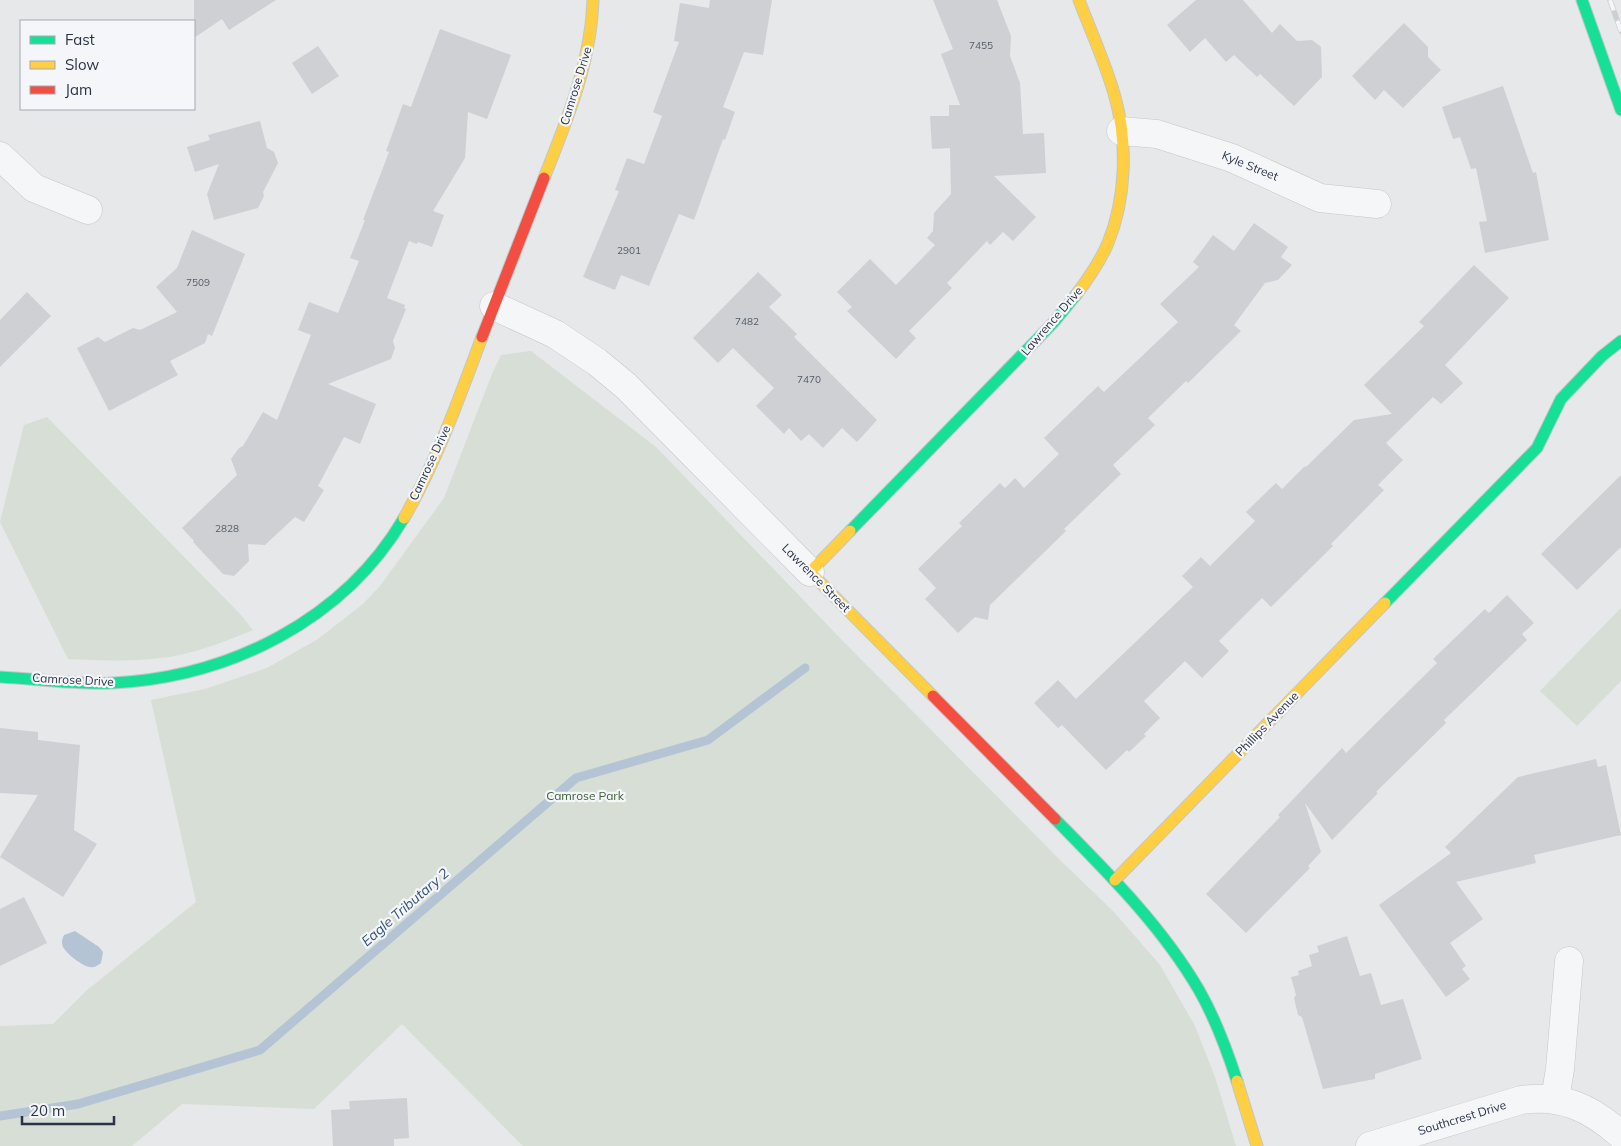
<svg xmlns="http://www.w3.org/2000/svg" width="1621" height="1146" viewBox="0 0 1621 1146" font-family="Mulish,sans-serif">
<rect width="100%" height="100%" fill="#e6e8ea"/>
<path fill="#d6ded6" d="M 531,351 L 656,447 L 838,636 L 1061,861 L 1114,912 L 1160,965 L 1195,1026 L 1215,1077 L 1236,1146 L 523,1146 L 402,1024 L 314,1109 L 182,1104 L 132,1146 L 0,1146 L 0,1026 L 53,1024 L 86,991 L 196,902 L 151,700 L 205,689 L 267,668 L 318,639 L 363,604 L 380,586 L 444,498 L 492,374 L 501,355 Z
M 47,417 L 240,614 L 253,630 C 235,637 217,645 199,650 C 157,663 112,661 68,659 L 0,522 L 24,425 Z
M 1621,608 L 1621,681 L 1577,726 L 1540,691 Z"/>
<path fill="#b4c4d5" d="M 75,931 L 99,947 L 103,952 L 101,963 C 97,966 94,968 90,967 C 82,966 67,954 63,947 C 61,943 62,939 64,935 Z"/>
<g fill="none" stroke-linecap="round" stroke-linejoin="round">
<path stroke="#b4c4d5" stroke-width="9" d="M 0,1116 L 78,1104 L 260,1050 L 576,778 L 708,740 L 805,668"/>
</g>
<path fill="#ced0d3" d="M 194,0 L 276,0 L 229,30 L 222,19 L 194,38 Z
M 710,0 L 772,0 L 763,55 L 744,52 L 723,107 L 735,112 L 725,140 L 723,139 L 694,220 L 679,214 L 649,286 L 621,275 L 615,290 L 583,277 L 619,191 L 615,190 L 627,158 L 644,164 L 662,116 L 653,112 L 679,42 L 674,41 L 680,3 L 709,8 Z
M 933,0 L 997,0 L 1011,36 L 1010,56 L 1020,83 L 1023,134 L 1044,133 L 1046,173 L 994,176 L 1036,217 L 1013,241 L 1003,232 L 990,245 L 987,241 L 947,283 L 952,288 L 909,331 L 916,338 L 896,359 L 847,311 L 852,307 L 837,292 L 870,259 L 896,285 L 935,245 L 927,238 L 933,231 L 934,213 L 951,194 L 950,148 L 932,149 L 930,116 L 949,116 L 949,105 L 960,105 L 941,54 L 953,49 Z
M 1196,0 L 1243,0 L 1272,33 L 1280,24 L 1297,41 L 1312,40 L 1321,47 L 1322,77 L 1294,106 L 1260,74 L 1257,77 L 1234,55 L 1226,62 L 1205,38 L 1190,52 L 1167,25 Z
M 1404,23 L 1428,47 L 1428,57 L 1441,70 L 1403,108 L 1384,90 L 1375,100 L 1352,76 Z
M 440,29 L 511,55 L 487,119 L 468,112 L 465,158 L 433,211 L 444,215 L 432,247 L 418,242 L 417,244 L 409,241 L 387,298 L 405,305 L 404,308 L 406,309 L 393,341 L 395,348 L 391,359 L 328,384 L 376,404 L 360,444 L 344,437 L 318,486 L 324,490 L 304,522 L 295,517 L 265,545 L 248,544 L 249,561 L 234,576 L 223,574 L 193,542 L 194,541 L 182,528 L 237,475 L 231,459 L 239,448 L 243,446 L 263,412 L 277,420 L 311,335 L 298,330 L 309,302 L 338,313 L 359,261 L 350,258 L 365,220 L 363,220 L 389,152 L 386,151 L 403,104 L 411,107 Z
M 318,46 L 339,76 L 312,94 L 292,63 Z
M 1503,86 L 1533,173 L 1536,172 L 1549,240 L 1485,253 L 1479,222 L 1487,221 L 1476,168 L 1471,169 L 1460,137 L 1453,139 L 1442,107 Z
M 260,121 L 267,148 L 274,152 L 278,163 L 263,192 L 264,196 L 258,208 L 214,220 L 207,194 L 219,164 L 195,172 L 187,147 L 210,140 L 208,135 Z
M 1254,223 L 1288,247 L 1281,257 L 1292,265 L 1278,280 L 1265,283 L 1234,325 L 1241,331 L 1188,383 L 1186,381 L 1148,418 L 1155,425 L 1113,465 L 1121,474 L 1064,529 L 1066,531 L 990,605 L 988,620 L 975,617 L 958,633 L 925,599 L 936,588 L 918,569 L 962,526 L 959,523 L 1000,483 L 1005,488 L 1015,478 L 1024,488 L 1059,454 L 1044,438 L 1098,386 L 1104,392 L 1178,322 L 1160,304 L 1199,267 L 1193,262 L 1213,235 L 1234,251 Z
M 192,230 L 245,254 L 212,336 L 208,334 L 205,343 L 170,361 L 178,375 L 109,411 L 77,348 L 98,337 L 105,342 L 133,328 L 140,330 L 177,312 L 156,287 L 177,268 Z
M 1474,265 L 1509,298 L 1445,365 L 1463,383 L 1441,404 L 1433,397 L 1386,443 L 1403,460 L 1378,485 L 1384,490 L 1331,544 L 1333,546 L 1271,607 L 1262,598 L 1219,641 L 1229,651 L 1202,678 L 1185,661 L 1144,701 L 1160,718 L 1144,734 L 1146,736 L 1129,752 L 1127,750 L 1106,770 L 1062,725 L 1058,728 L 1034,703 L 1058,680 L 1076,699 L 1193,587 L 1182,576 L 1201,557 L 1210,566 L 1255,521 L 1246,512 L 1276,483 L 1282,489 L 1305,466 L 1306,467 L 1354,420 L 1392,414 L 1364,385 L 1424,326 L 1419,322 Z
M 758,272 L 782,295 L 769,307 L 797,334 L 794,337 L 877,420 L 857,442 L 842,428 L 823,448 L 809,434 L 801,441 L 789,428 L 784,434 L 756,406 L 774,388 L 733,348 L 718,363 L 693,338 Z
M 27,292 L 51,316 L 0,367 L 0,320 Z
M 1621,475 L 1621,547 L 1577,590 L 1541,554 Z
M 1507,595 L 1534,623 L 1522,634 L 1527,640 L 1444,720 L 1446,723 L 1376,792 L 1378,793 L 1332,840 L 1305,803 L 1321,852 L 1308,866 L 1310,868 L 1246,933 L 1206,894 L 1280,817 L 1278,815 L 1342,748 L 1346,753 L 1437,663 L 1433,659 L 1485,609 L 1489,613 Z
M 0,728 L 38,732 L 38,740 L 80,745 L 74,830 L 97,844 L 63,897 L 0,857 L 38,795 L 0,793 Z
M 1596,759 L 1598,767 L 1606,765 L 1621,835 L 1534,855 L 1536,863 L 1456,882 L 1483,919 L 1450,943 L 1466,966 L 1462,969 L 1470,979 L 1446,997 L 1379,905 L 1451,853 L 1445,847 L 1518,777 Z
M 24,897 L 47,943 L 0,966 L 0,909 Z
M 1347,936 L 1360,976 L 1371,973 L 1381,1005 L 1403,999 L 1422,1059 L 1375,1074 L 1375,1079 L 1323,1089 L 1302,1017 L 1298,1015 L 1294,998 L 1296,995 L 1291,977 L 1299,975 L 1298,971 L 1312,966 L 1309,955 L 1319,952 L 1317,946 Z
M 407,1098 L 409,1138 L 394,1139 L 394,1146 L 333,1146 L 331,1110 L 350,1109 L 349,1101 Z"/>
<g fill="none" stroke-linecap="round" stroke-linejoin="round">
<g stroke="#c4c6c8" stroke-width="29">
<path id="street" d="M 1121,131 L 1157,134 L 1232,158 L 1320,198 L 1377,204
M 0,156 L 34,188 L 88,210
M 494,306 L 555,334 L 597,362 L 626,386 L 810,572
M 1555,1099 L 1560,1069 L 1569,961
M 1370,1146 L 1521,1100 C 1561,1094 1591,1108 1621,1135"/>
</g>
<g stroke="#c4c6c8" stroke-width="13">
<path id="fast" d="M 1582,0 L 1621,110
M 850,531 L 1054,322 L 1076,295
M 1385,603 L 1537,448 L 1561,399 L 1602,356 L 1621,341
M 0,677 C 37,679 77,685 113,683 C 230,677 344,620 404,518
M 1055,819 C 1107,872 1161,925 1199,990 C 1215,1018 1227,1050 1237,1081"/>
</g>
<g stroke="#c4c6c8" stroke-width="13">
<path id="slow" d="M 544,178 C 567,120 591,63 593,0
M 1076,295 C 1088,279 1100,262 1108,243 C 1126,199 1128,143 1115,97 C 1106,64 1091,32 1079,0
M 404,518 C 437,461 459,398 482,337
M 850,531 L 810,572 L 933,696
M 1115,880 L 1385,603
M 1237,1081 L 1257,1146"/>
</g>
<g stroke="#c4c6c8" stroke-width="13">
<path id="jam" d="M 482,337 L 544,178
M 933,696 L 1055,819"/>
</g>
<use href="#street" stroke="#f5f6f7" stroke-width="28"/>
<use href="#fast" stroke="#16e098" stroke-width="11"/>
<use href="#slow" stroke="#ffcf43" stroke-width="11"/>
<use href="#jam" stroke="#f24e42" stroke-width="11"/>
<g stroke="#cecfd2" stroke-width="5.5">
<path id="rail" d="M 1610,0 L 1621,31"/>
</g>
<use href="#rail" stroke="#f4f6f9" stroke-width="4" stroke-dasharray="11" stroke-linecap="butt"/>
</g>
<g text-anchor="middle" stroke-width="4.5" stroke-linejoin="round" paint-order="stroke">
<g font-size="10" fill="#545c69">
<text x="981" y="49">7455</text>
<text x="629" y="254">2901</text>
<text x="198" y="286">7509</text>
<text x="747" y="325">7482</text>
<text x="809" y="383">7470</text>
<text x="227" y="532">2828</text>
</g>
<g font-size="12" fill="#2b3445" stroke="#f4f6f9">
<text transform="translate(576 86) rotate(-73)" y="4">Camrose Drive</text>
<text transform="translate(1250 166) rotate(22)" y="4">Kyle Street</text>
<text transform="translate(1052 321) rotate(-49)" y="4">Lawrence Drive</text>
<text transform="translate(430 463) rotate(-65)" y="4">Camrose Drive</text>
<text transform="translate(816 578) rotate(45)" y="4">Lawrence Street</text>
<text transform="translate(73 680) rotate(3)" y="4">Camrose Drive</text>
<text transform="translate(1267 724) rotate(-46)" y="4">Phillips Avenue</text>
<text transform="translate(1462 1118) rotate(-17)" y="4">Southcrest Drive</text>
</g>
<g font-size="12" fill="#3f6138" stroke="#f4f6f9">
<text x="585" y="800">Camrose Park</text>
</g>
<g font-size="14" font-style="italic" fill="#34527a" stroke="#f4f6f9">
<text transform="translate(405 907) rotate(-41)" y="5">Eagle Tributary 2</text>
</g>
</g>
<rect x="20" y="20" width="175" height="90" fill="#f4f6f9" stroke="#a4a8b1"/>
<rect x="30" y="36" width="25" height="8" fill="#16e098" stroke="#a4a8b1"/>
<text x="65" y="45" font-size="15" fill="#2b3445">Fast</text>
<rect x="30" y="61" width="25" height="8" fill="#ffcf43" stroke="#a4a8b1"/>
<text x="65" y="70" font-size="15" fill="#2b3445">Slow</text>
<rect x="30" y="86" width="25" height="8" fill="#f24e42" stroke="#a4a8b1"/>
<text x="65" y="95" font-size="15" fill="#2b3445">Jam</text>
<path d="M22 1116v8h92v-8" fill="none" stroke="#2b3445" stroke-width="2.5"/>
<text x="30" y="1116" font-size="15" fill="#2b3445" stroke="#f4f6f9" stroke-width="4" paint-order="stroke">20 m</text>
</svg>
